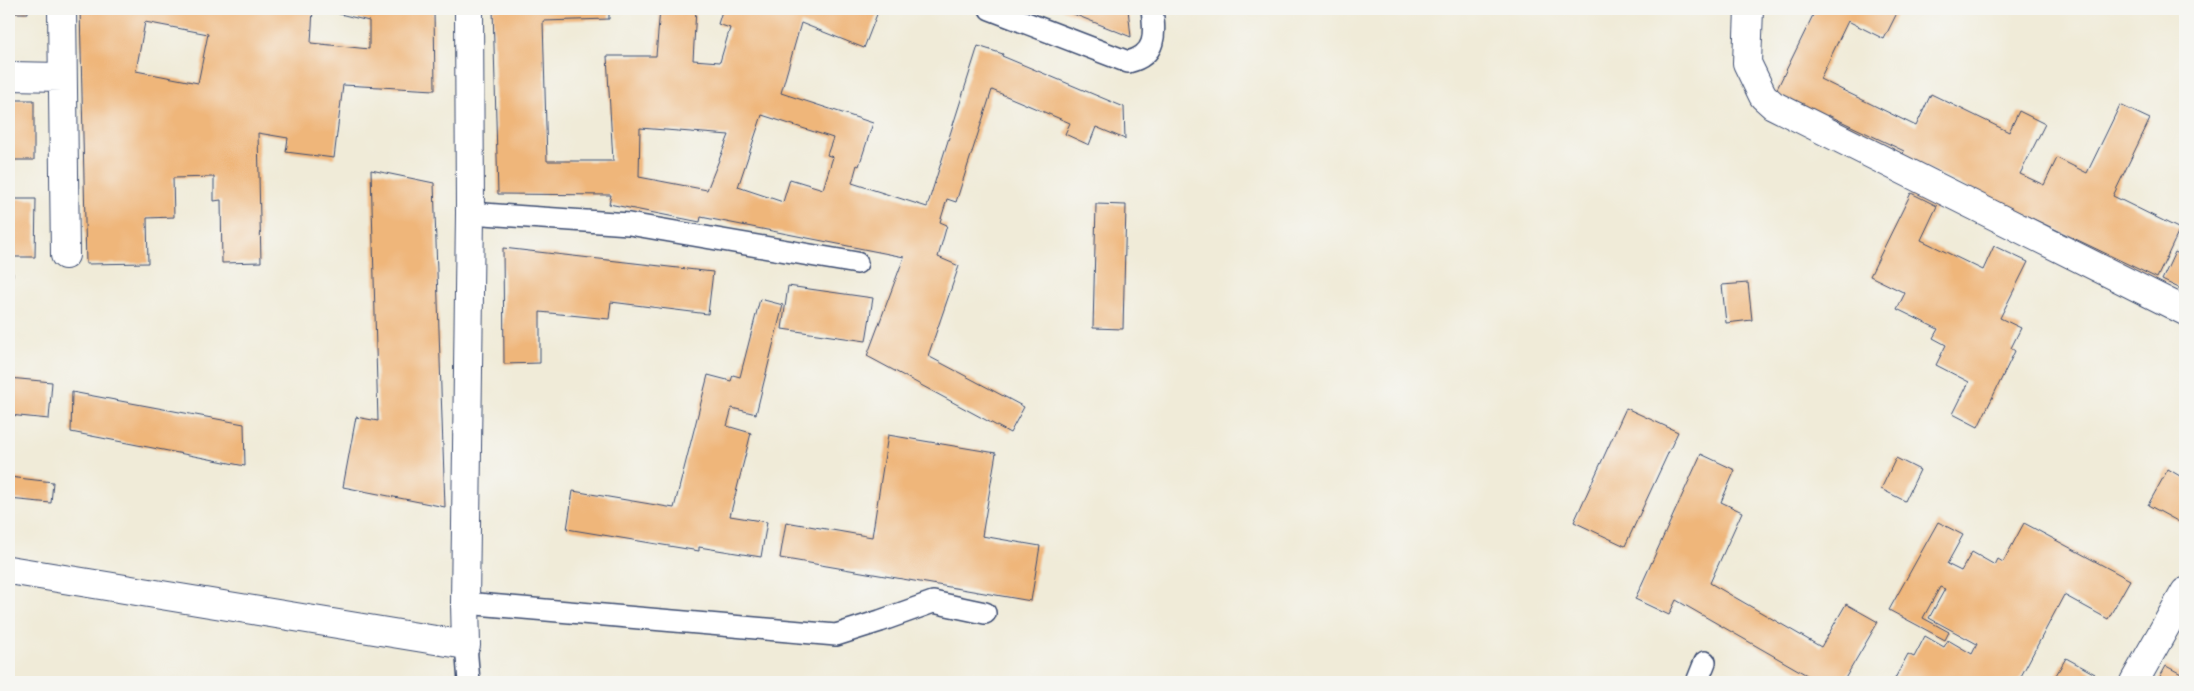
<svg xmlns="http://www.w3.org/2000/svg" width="2194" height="691" viewBox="0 0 2194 691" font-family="'Shantell Sans',sans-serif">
<rect width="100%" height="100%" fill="#f6f6f2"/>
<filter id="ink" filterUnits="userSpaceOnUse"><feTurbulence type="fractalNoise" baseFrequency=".02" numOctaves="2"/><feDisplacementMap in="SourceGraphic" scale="10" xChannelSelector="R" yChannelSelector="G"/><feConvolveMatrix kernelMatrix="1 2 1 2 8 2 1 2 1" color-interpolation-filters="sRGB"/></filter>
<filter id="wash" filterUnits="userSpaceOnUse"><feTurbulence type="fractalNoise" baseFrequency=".0096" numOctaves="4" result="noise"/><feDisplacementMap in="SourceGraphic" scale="20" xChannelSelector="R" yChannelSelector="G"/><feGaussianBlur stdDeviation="1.12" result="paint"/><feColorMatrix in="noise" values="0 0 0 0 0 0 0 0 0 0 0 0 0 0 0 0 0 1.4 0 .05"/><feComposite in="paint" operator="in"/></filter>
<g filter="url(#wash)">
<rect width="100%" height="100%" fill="#f0ebd8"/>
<g id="blocks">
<path fill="#efb67a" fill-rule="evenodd" d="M 9,9 L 28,9 L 28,13 L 9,13 Z
M 80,9 L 313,9 L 311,43 L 369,49 L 369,21 L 319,9 L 434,9 L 435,90 L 343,85 L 334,158 L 286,152 L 288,138 L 258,133 L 261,262 L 222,263 L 221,200 L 214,201 L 214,177 L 173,178 L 174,217 L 147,218 L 148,263 L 86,264 ZM 145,22 L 208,34 L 198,83 L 136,71 Z
M 493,9 L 609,9 L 609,19 L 543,21 L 547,161 L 613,161 L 607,56 L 656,56 L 660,9 L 696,9 L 693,60 L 720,62 L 730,28 L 718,24 L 722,11 L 716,9 L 879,9 L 864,48 L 801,23 L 781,93 L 873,123 L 859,166 L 857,165 L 852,183 L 927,207 L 978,46 L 1003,54 L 1002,56 L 1124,107 L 1125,139 L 1096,127 L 1089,145 L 1065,134 L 1070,123 L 992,90 L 956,202 L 947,199 L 940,222 L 947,225 L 938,257 L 959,266 L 928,356 L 1024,407 L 1010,433 L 867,356 L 904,257 L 701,217 L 700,222 L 609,204 L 611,195 L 498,194 ZM 762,115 L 833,138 L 827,155 L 833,157 L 823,189 L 790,179 L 783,202 L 738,187 ZM 640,128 L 729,135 L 707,190 L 639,177 Z
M 1061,9 L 1128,9 L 1131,37 Z
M 1816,9 L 1899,9 L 1884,39 L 1848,21 L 1820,79 L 1916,126 L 1931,94 L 2009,132 L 2019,111 L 2045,124 L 2020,174 L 2044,185 L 2057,158 L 2087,173 L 2120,105 L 2150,119 L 2113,196 L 2180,229 L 2157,278 L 1902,156 L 1904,151 L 1828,115 L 1827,119 L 1775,93 Z
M 9,100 L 34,100 L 34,160 L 9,160 Z
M 371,170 L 434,183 L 445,507 L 343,487 L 356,417 L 378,421 Z
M 1911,193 L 1937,206 L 1921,240 L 1983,270 L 1994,246 L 2028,262 L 2000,318 L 2021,328 L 2011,348 L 2015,351 L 1978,427 L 1953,414 L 1969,382 L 1936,365 L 1946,345 L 1933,338 L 1938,329 L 1897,309 L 1905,293 L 1870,276 Z
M 9,199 L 36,199 L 35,257 L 9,257 Z
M 1096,204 L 1126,205 L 1123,329 L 1093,328 Z
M 503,248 L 713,272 L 708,314 L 611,302 L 609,319 L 540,312 L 540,363 L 504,364 Z
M 2175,252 L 2185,257 L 2185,291 L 2162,280 Z
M 9,272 L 13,273 L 10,298 L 9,298 Z
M 1748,283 L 1752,320 L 1726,323 L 1722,285 Z
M 788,286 L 873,298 L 866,341 L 782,329 Z
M 760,299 L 783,305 L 756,414 L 732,408 L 727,426 L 751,433 L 730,516 L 767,522 L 761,557 L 699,547 L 699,551 L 567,529 L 573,491 L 674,508 L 708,375 L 731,381 L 733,375 L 740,377 Z
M 9,378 L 52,382 L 49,419 L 9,415 Z
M 72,392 L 244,424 L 245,466 L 71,432 Z
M 1626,408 L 1678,432 L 1625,546 L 1574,522 Z
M 888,435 L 996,453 L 982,536 L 1040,546 L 1031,601 L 780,558 L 786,522 L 872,537 Z
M 1701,454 L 1735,470 L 1721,502 L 1742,512 L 1710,583 L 1821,647 L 1846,604 L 1878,622 L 1843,682 L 1819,682 L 1676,600 L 1669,615 L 1635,599 Z
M 1896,458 L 1920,470 L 1905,501 L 1881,489 Z
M 2168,469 L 2185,479 L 2185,516 L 2181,523 L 2148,505 Z
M 9,477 L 53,482 L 51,503 L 9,499 Z
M 1938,522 L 1963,535 L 1947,564 L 1961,571 L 1972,552 L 1995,565 L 1998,559 L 2003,562 L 2024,523 L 2130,580 L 2108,619 L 2064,595 L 2018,682 L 1893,682 L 1908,654 L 1914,657 L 1925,636 L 1944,647 L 1948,640 L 1972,654 L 1977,644 L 1929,618 L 1945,589 L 1940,587 L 1923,618 L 1949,632 L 1945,640 L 1889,610 Z
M 2066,658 L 2095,674 L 2091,682 L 2052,682 Z
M 2166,666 L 2185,676 L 2185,682 L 2157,682 Z"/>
</g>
</g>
<g filter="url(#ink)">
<use href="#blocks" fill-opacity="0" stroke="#3b4b70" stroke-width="1"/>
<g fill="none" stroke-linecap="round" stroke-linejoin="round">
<g stroke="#3b4b70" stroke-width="24">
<path id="lane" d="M 990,9 L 1128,62 C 1157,55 1155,34 1152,9
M 470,213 L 629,224 L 857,263
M 465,603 L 836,635 L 880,621 L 933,602 L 985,613
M 466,645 L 469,682
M 1697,682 L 1705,662"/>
</g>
<g stroke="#3b4b70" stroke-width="30">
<path id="street" d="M 62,9 L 65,255
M 1749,9 L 1747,63 L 1763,96 L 1773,105 L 2185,311
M 9,76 L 62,77
M 9,570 L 466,645 L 465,603 L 470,213 L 469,9
M 2134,682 L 2185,592"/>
</g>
<use href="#lane" stroke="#fff" stroke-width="21"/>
<use href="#street" stroke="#fff" stroke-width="28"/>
</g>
</g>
<rect width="2194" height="691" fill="none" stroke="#f6f6f2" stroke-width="30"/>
</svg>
